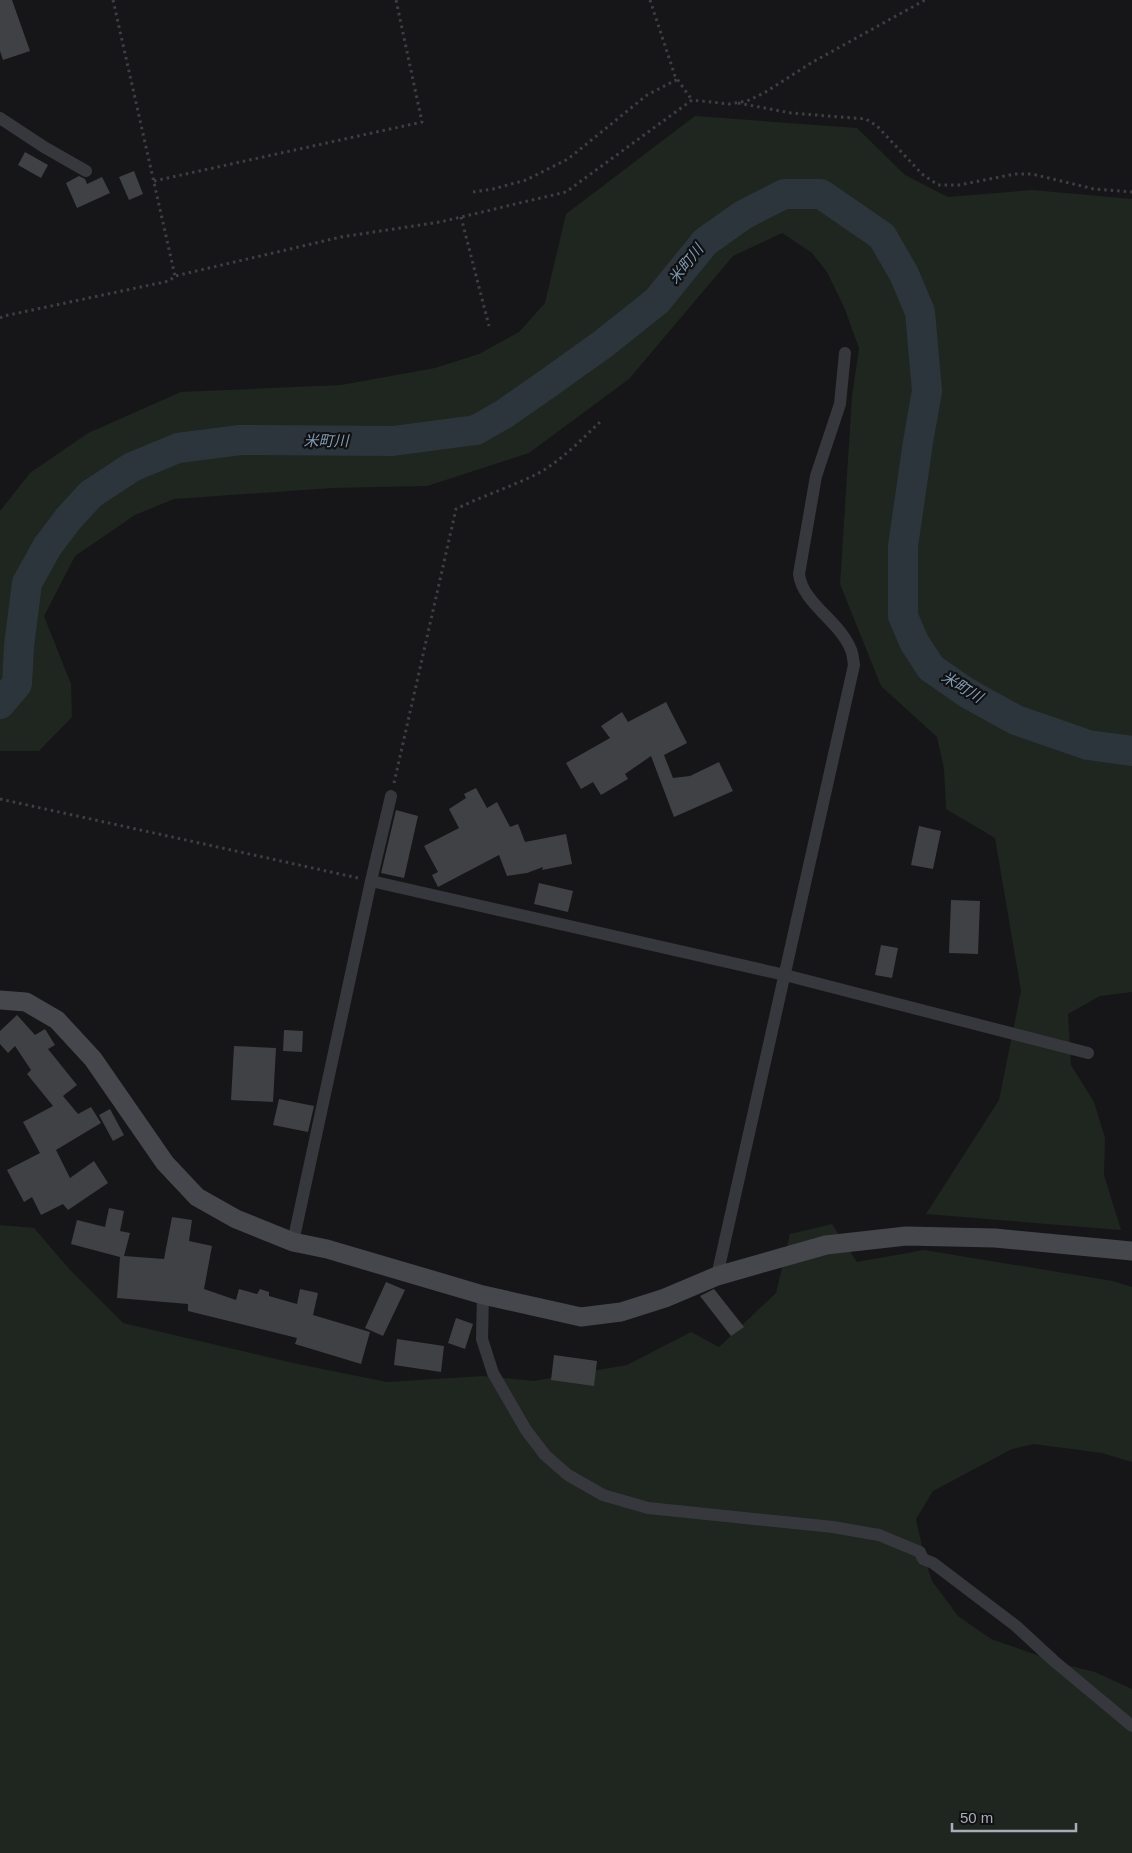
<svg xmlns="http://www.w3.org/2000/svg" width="1132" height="1853" viewBox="0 0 1132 1853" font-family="Helvetica,'Noto Sans JP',sans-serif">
<rect width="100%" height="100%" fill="#161618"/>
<path fill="#1e261f" d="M 695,116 L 857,128 L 905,175 L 948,197 L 1032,190 L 1132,199 L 1132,992 L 1100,996 L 1068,1014 L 1071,1065 L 1094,1102 L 1105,1138 L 1104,1175 L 1121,1230 L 926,1214 L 999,1100 L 1021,991 L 995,838 L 946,809 L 944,769 L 937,737 L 881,686 L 840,584 L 852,397 L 859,348 L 844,307 L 827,272 L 812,253 L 782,233 L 733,256 L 629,379 L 529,453 L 427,486 L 332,488 L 174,499 L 135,515 L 75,556 L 44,616 L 71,684 L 72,717 L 39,751 L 0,751 L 0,511 L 30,473 L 88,433 L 181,392 L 341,385 L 435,368 L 479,354 L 519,332 L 545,303 L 566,214 Z
M 832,1224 L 857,1262 L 924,1250 L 1113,1281 L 1132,1287 L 1132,1462 L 1102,1453 L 1034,1444 L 1012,1449 L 933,1491 L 916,1519 L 925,1560 L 932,1581 L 958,1616 L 991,1639 L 1066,1665 L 1095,1672 L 1132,1689 L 1132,1853 L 0,1853 L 0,1225 L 34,1228 L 71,1271 L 123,1323 L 293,1363 L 387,1382 L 483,1376 L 534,1381 L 627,1365 L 691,1332 L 719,1347 L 776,1293 L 790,1234 Z"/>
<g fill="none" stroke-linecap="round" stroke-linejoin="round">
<path stroke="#2c353c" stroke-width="30" d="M 0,704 L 17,684 L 19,646 L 27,583 L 47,547 L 68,519 L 91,494 L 132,467 L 178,448 L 240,440 L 393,441 L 476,430 L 504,414 L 547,384 L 603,344 L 657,301 L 705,242 L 743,215 L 784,194 L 821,194 L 882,236 L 904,274 L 920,312 L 927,391 L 918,442 L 903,546 L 903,616 L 914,642 L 931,668 L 967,693 L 1016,720 L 1088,745 L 1132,751"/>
</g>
<path fill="#404145" d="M 0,0 L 12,0 L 30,51 L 3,60 L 0,51 Z
M 25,152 L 48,165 L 41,178 L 18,165 Z
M 134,171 L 143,194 L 129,200 L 119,177 Z
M 79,176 L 85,179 L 87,184 L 102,177 L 110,193 L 77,208 L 66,183 Z
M 666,702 L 687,743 L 664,755 L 673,778 L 690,776 L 719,762 L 733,791 L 674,817 L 651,756 L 625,774 L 628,779 L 601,795 L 593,782 L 581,789 L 566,763 L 610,738 L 601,726 L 622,712 L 628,722 Z
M 476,788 L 487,808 L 497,802 L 510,827 L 518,824 L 525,842 L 566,834 L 572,864 L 542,870 L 543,867 L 527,873 L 507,876 L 499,855 L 438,887 L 432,875 L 438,872 L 424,846 L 459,828 L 449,809 L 466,798 L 464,794 Z
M 396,810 L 418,816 L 404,878 L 381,873 Z
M 919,826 L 941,831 L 933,869 L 911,865 Z
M 539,883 L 573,891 L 568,912 L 534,904 Z
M 951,900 L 980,901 L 978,954 L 949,953 Z
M 881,945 L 898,948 L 892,978 L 875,975 Z
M 17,1015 L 35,1035 L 45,1029 L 55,1045 L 48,1049 L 77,1085 L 63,1096 L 78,1114 L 91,1107 L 101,1123 L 56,1150 L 70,1178 L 94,1161 L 108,1183 L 68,1210 L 63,1204 L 41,1215 L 32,1197 L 24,1202 L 7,1170 L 40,1153 L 23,1122 L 53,1106 L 27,1074 L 31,1070 L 15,1046 L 8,1053 L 0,1044 L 0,1031 Z
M 284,1030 L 303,1031 L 302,1052 L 283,1051 Z
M 234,1046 L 276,1048 L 273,1102 L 231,1100 Z
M 279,1099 L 314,1106 L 308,1132 L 273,1125 Z
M 110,1109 L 124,1135 L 113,1141 L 99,1115 Z
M 109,1208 L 124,1211 L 120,1231 L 130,1233 L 124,1256 L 164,1259 L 172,1217 L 192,1220 L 189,1241 L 212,1246 L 204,1289 L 236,1300 L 239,1289 L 257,1294 L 260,1289 L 269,1292 L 269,1296 L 297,1304 L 300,1289 L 318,1293 L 313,1315 L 370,1332 L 361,1364 L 295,1344 L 297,1338 L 188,1311 L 188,1304 L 117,1298 L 120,1257 L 71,1244 L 77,1220 L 105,1227 Z
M 386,1282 L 405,1290 L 383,1336 L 365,1328 Z
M 714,1289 L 744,1327 L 731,1336 L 700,1296 Z
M 456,1318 L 473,1324 L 465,1349 L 448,1343 Z
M 397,1339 L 444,1346 L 441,1372 L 394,1365 Z
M 554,1355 L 597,1361 L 594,1386 L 551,1380 Z"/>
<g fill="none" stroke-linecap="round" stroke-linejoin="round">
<path stroke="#3d3f44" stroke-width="3" stroke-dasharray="2.5 4" stroke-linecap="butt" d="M 113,0 L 175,276
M 650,0 L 675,76 L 692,100
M 738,103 L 791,113 L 866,119 L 877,126 L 922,174 L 938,185 L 959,185 L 1015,174 L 1032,174 L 1094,189 L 1132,192
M 154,181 L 422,122 L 396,0
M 473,192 L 493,189 L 526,180 L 568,159 L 647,95 L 678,79
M 461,217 L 489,326
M 0,318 L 4,316 L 169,281 L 175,276 L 341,237 L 440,222 L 566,192 L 692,100 L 729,104 L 747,101 L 764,93 L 811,63 L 925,0
M 394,783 L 456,509 C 482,496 511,487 537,474 C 561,461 581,440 600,422
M 0,799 L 358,878"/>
<path stroke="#37383d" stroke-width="12" d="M 0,118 L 44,147 L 86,171
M 371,881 L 785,975 L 1088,1053
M 293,1242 L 371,881 L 391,796
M 717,1276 L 854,665 C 853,660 853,654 851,650 C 841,622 802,603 799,574 L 816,476 L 840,404 L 845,353
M 483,1295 L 482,1339 L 493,1373 L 526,1430 L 545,1455 L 568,1475 L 603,1495 L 648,1508 L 833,1527 L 879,1535 L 920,1552 L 923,1559 L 933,1563 L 1016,1626 L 1054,1661 L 1132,1726"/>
<path stroke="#45474d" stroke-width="19" d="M 0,1000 L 26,1002 L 57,1020 L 93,1059 L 165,1163 L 197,1197 L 236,1219 L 293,1242 L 327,1249 L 483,1295 L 581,1317 L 621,1312 L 665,1298 L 717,1276 L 826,1245 L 906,1236 L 995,1238 L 1132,1251"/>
</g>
<g text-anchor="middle" stroke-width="4.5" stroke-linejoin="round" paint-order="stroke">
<g font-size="15" font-style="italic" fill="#7f9bb3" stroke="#111113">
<text transform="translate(686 264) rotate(-51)" y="5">米町川</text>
<text x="326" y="446">米町川</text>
<text transform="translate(962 687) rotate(31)" y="5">米町川</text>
</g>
</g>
<path d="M952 1823v8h124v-8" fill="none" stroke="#a8adb8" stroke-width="2.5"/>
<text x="960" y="1823" font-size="15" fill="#a8adb8" stroke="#111113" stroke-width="4" paint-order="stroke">50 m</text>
</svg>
